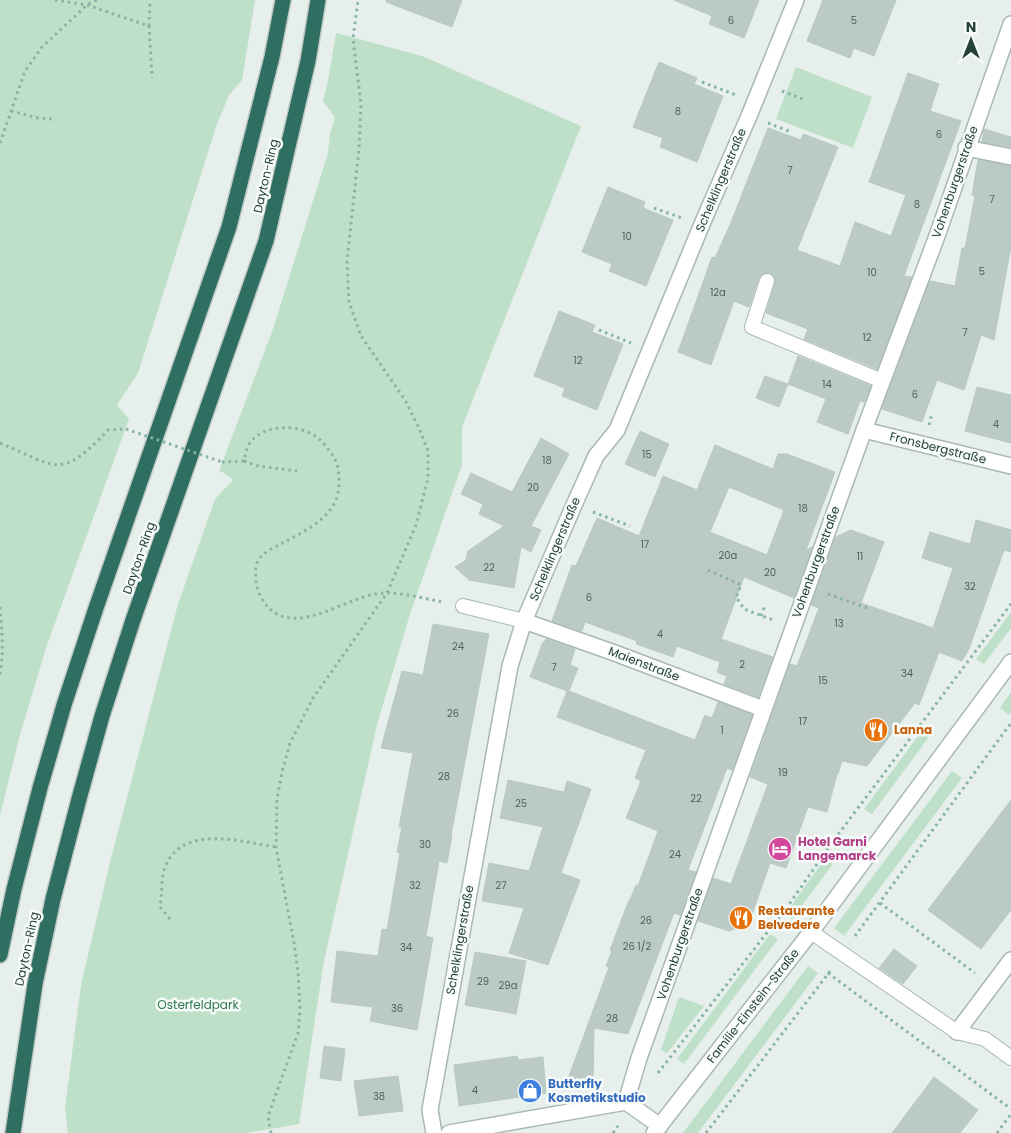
<svg xmlns="http://www.w3.org/2000/svg" width="1011" height="1133" viewBox="0 0 1011 1133" font-family="Poppins,sans-serif">
<rect width="100%" height="100%" fill="#e6efeb"/>
<path fill="#bfe0c8" d="M 0,0 L 255,0 L 242,80 L 229,95 L 216,127 L 138,373 L 117,405 L 129,419 L 46,648 L 19,738 L 0,816 Z
M 336,33 L 422,56 L 581,126 L 462,427 L 462,465 L 410,614 L 377,725 L 324,961 L 299,1124 L 246,1133 L 68,1133 L 65,1108 L 81,985 L 111,858 L 178,604 L 215,499 L 233,480 L 224,473 L 219,471 L 273,329 L 328,153 L 330,134 L 335,117 L 323,101 L 329,76 Z
M 796,67 L 872,97 L 853,148 L 776,119 Z
M 1011,612 L 1011,628 L 984,664 L 976,659 Z
M 1011,692 L 1011,712 L 1009,715 L 1000,708 Z
M 924,728 L 932,733 L 872,814 L 864,809 Z
M 952,771 L 962,778 L 844,936 L 834,928 Z
M 825,859 L 833,864 L 792,919 L 785,914 Z
M 770,934 L 778,939 L 684,1064 L 677,1059 Z
M 808,966 L 818,973 L 698,1133 L 683,1133 Z
M 679,997 L 704,1006 L 667,1053 L 661,1050 Z"/>
<path fill="#bbcac4" stroke="#b8c9c2" fill-rule="evenodd" d="M 386,0 L 462,0 L 452,27 L 386,2 Z
M 674,0 L 759,0 L 744,38 L 709,24 L 712,16 Z
M 823,0 L 896,0 L 874,56 L 854,48 L 850,58 L 807,41 Z
M 659,62 L 697,78 L 694,84 L 723,96 L 697,162 L 660,147 L 663,138 L 633,127 Z
M 908,73 L 939,84 L 930,111 L 961,121 L 904,276 L 912,277 L 877,369 L 804,339 L 808,329 L 766,313 L 775,283 L 774,276 L 769,273 L 762,274 L 759,278 L 749,307 L 734,301 L 711,365 L 678,352 L 712,257 L 715,258 L 730,225 L 768,128 L 801,140 L 803,134 L 838,147 L 797,250 L 840,266 L 855,222 L 891,236 L 906,195 L 869,182 Z
M 984,129 L 1011,137 L 1011,147 L 982,142 Z
M 978,160 L 1011,166 L 1011,246 L 994,340 L 981,335 L 964,390 L 937,380 L 922,422 L 882,409 L 930,281 L 955,286 L 962,248 L 965,248 L 975,196 L 972,195 Z
M 608,187 L 645,202 L 643,208 L 673,220 L 646,286 L 609,271 L 612,264 L 582,252 Z
M 559,311 L 595,325 L 592,332 L 623,344 L 597,410 L 562,396 L 565,388 L 534,376 Z
M 798,356 L 871,386 L 864,402 L 860,401 L 848,434 L 817,422 L 826,399 L 788,384 Z
M 765,376 L 788,384 L 779,407 L 756,398 Z
M 977,387 L 1011,395 L 1011,443 L 965,431 Z
M 640,431 L 669,444 L 655,477 L 625,464 Z
M 541,438 L 569,454 L 531,526 L 541,530 L 531,552 L 521,547 L 514,588 L 469,580 L 455,567 L 466,560 L 468,551 L 504,526 L 479,514 L 483,504 L 461,494 L 471,473 L 512,492 Z
M 715,445 L 773,469 L 778,454 L 787,454 L 835,472 L 806,550 L 812,547 L 794,598 L 744,577 L 721,639 L 773,657 L 758,697 L 724,684 L 727,676 L 717,672 L 720,662 L 677,646 L 673,657 L 636,644 L 637,641 L 585,622 L 582,631 L 552,621 L 572,565 L 576,566 L 597,518 L 639,536 L 663,476 L 697,490 ZM 729,487 L 784,510 L 767,555 L 710,532 Z
M 976,520 L 1011,530 L 1011,552 L 1004,550 L 969,649 L 962,661 L 939,652 L 919,705 L 915,703 L 867,766 L 842,761 L 838,774 L 837,774 L 827,812 L 808,807 L 786,868 L 770,863 L 749,923 L 729,931 L 698,921 L 713,878 L 731,884 L 768,784 L 750,777 L 790,664 L 797,666 L 819,608 L 811,605 L 836,537 L 851,530 L 884,542 L 861,603 L 933,628 L 953,568 L 922,558 L 930,532 L 970,544 Z
M 433,624 L 489,634 L 451,835 L 452,835 L 447,863 L 439,861 L 426,936 L 433,938 L 417,1030 L 370,1021 L 373,1007 L 331,1002 L 337,951 L 378,956 L 382,929 L 387,930 L 400,853 L 397,852 L 402,827 L 399,827 L 413,753 L 381,748 L 402,671 L 423,675 Z
M 546,639 L 575,649 L 570,665 L 578,668 L 569,691 L 695,740 L 705,715 L 712,718 L 718,702 L 752,715 L 732,770 L 727,768 L 688,870 L 696,872 L 680,915 L 674,913 L 628,1034 L 594,1028 L 593,1086 L 564,1090 L 609,967 L 606,966 L 612,951 L 610,950 L 629,900 L 630,900 L 636,885 L 638,886 L 658,831 L 626,818 L 641,781 L 635,778 L 646,750 L 557,717 L 567,691 L 530,677 L 543,642 L 544,643 Z
M 508,780 L 564,792 L 567,781 L 591,789 L 561,873 L 580,880 L 548,965 L 509,953 L 524,908 L 482,901 L 489,863 L 529,871 L 543,827 L 500,818 Z
M 1011,800 L 1011,910 L 981,949 L 928,910 Z
M 894,949 L 917,966 L 903,984 L 879,968 Z
M 475,952 L 526,961 L 516,1014 L 465,1005 Z
M 324,1046 L 345,1049 L 341,1081 L 320,1078 Z
M 517,1056 L 518,1060 L 543,1057 L 546,1093 L 459,1106 L 454,1065 Z
M 398,1076 L 403,1111 L 359,1116 L 354,1081 Z
M 934,1077 L 978,1110 L 960,1133 L 892,1133 Z"/>
<g fill="none" stroke-linecap="round" stroke-linejoin="round">
<g stroke="#a8b8b2" stroke-width="16">
<path id="lane" d="M 767,281 L 752,327 L 882,381
M 463,606 L 524,621
M 811,932 L 957,1032 L 985,1039 L 1011,1058"/>
</g>
<g stroke="#a8b8b2" stroke-width="18">
<path id="street" d="M 966,148 L 1011,157
M 864,430 L 1011,466
M 524,621 L 612,652 L 763,709
M 957,1032 L 1011,960
M 626,1102 L 639,1058 L 864,430 L 937,236 L 1011,24
M 434,1133 L 430,1110 L 510,666 L 524,621 L 574,505 L 596,456 L 617,430 L 702,224 L 749,116 L 796,0
M 449,1133 L 626,1102 L 660,1126
M 654,1133 L 811,932 L 1011,662"/>
</g>
<g stroke="#c2cac8" stroke-width="18">
<path id="highway" d="M 0,955 L 14,889 L 40,788 L 64,705 L 96,608 L 229,227 L 272,57 L 283,0
M 13,1133 L 35,984 L 53,899 L 79,799 L 102,716 L 133,620 L 266,241 L 308,61 L 318,0"/>
</g>
<path stroke="#86b3a5" stroke-width="3" stroke-dasharray="2.5 4" stroke-linecap="butt" d="M 55,0 L 87,5 L 149,26 L 152,78
M 149,26 L 150,0
M 702,82 L 736,95
M 782,91 L 805,100
M 11,111 L 38,118 L 53,119
M 768,123 L 791,132
M 0,143 L 25,71 L 42,47 L 87,5 L 97,0
M 654,208 L 682,218
M 599,330 L 631,343
M 929,425 L 932,413
M 0,443 C 58,467 60,481 108,430 L 126,429
M 244,461 L 258,466 L 297,471
M 222,462 L 244,461 C 245,456 246,451 248,446 C 260,423 301,423 319,439 C 324,443 327,448 331,453 C 338,461 339,472 339,482 C 340,516 306,530 281,544 C 273,548 264,552 259,559 C 255,566 255,573 256,581 C 257,592 263,603 271,610 C 302,636 352,592 386,593 C 405,593 425,599 443,602
M 593,512 L 630,526
M 708,570 L 741,585 L 736,597 L 744,609 L 773,620
M 828,594 L 870,609
M 0,607 C 2,630 4,652 0,674
M 761,616 L 765,605
M 880,903 L 975,973
M 170,919 L 160,907 C 162,896 161,874 166,865 C 184,824 242,842 276,847
M 855,936 L 1011,723
M 828,973 L 1011,1109
M 658,1073 L 790,903 L 831,844 L 1011,604
M 271,1133 L 268,1116 L 298,1033 L 300,1009 L 298,972 L 294,943 L 276,847 L 277,799 L 282,772 L 290,743 L 313,698 L 387,593 L 416,525 L 428,478 L 428,451 L 418,426 L 405,400 L 361,336 L 349,302 L 347,261 L 359,149 L 361,104 L 353,39 L 358,0
M 613,1133 L 618,1126
M 706,1133 L 831,970
M 997,1133 L 1011,1114"/>
<use href="#lane" stroke="#fff" stroke-width="14"/>
<use href="#street" stroke="#fff" stroke-width="15"/>
<use href="#highway" stroke="#2f6f62" stroke-width="15"/>
<path stroke="#86b3a5" stroke-width="3" stroke-dasharray="2.5 4" stroke-linecap="butt" d="M 126,429 L 222,462"/>
</g>
<defs>
<g id="restaurant-disc" transform="scale(1.25)"><circle r="9.5" fill="#e8710a" stroke="#f7fbf9"/><path d="M-5-6h1v4h1v-4h1v4h1v-4h1v5L-1.5 .5V6h-2V.5L-5-1ZM5-6V6H3V1.5H1.5Q1.5-4 5-6Z" fill="#fff"/></g>
<g id="hotel-disc" transform="scale(1.25)"><circle r="9.5" fill="#d1479c" stroke="#f7fbf9"/><path d="M-6-4.5h1.5V1H6V5H4.5V3h-9V5H-6ZM-4 0a1.8 1.8 0 1 1 3.6 0ZM.5 0V-2.5h3Q6-2.5 6 0Z" fill="#fff"/></g>
<g id="shop-disc" transform="scale(1.25)"><circle r="9.5" fill="#3f7fe0" stroke="#f7fbf9"/><path d="M-5-2.5h2.3a2.7 3.5 0 0 1 5.4 0H5L5.5 6h-11ZM-1.5-2.5h3a1.5 2.3 0 0 0-3 0Z" fill="#fff"/></g>
</defs>
<g fill-rule="evenodd">
<use href="#restaurant-disc" x="876" y="730"/>
<use href="#hotel-disc" x="780" y="849"/>
<use href="#restaurant-disc" x="741" y="918"/>
<use href="#shop-disc" x="530" y="1091"/>
</g>
<g text-anchor="middle" stroke-width="5" stroke-linejoin="round" paint-order="stroke">
<g font-size="10" fill="#4a645c">
<text x="731" y="24">6</text>
<text x="854" y="24">5</text>
<text x="678" y="115">8</text>
<text x="939" y="138">6</text>
<text x="790" y="174">7</text>
<text x="992" y="203">7</text>
<text x="917" y="208">8</text>
<text x="627" y="240">10</text>
<text x="982" y="275">5</text>
<text x="872" y="276">10</text>
<text x="718" y="296">12a</text>
<text x="965" y="336">7</text>
<text x="867" y="341">12</text>
<text x="578" y="364">12</text>
<text x="827" y="388">14</text>
<text x="915" y="398">6</text>
<text x="996" y="428">4</text>
<text x="647" y="458">15</text>
<text x="547" y="464">18</text>
<text x="533" y="491">20</text>
<text x="803" y="512">18</text>
<text x="645" y="548">17</text>
<text x="728" y="559">20a</text>
<text x="860" y="560">11</text>
<text x="489" y="571">22</text>
<text x="770" y="576">20</text>
<text x="970" y="590">32</text>
<text x="589" y="601">6</text>
<text x="839" y="627">13</text>
<text x="660" y="638">4</text>
<text x="458" y="650">24</text>
<text x="742" y="668">2</text>
<text x="554" y="671">7</text>
<text x="907" y="677">34</text>
<text x="823" y="684">15</text>
<text x="453" y="717">26</text>
<text x="803" y="725">17</text>
<text x="722" y="734">1</text>
<text x="783" y="776">19</text>
<text x="444" y="780">28</text>
<text x="696" y="802">22</text>
<text x="521" y="807">25</text>
<text x="425" y="848">30</text>
<text x="675" y="858">24</text>
<text x="415" y="889">32</text>
<text x="501" y="889">27</text>
<text x="646" y="924">26</text>
<text x="637" y="950">26 1/2</text>
<text x="406" y="951">34</text>
<text x="483" y="985">29</text>
<text x="508" y="989">29a</text>
<text x="397" y="1012">36</text>
<text x="612" y="1022">28</text>
<text x="475" y="1094">4</text>
<text x="379" y="1100">38</text>
</g>
<g font-size="12" fill="#24423a" stroke="#f7fbf9">
<text transform="translate(266 176) rotate(-77)" y="4">Dayton-Ring</text>
<text transform="translate(721 180) rotate(-67)" y="4">Schelklingerstraße</text>
<text transform="translate(955 182) rotate(-71)" y="4">Vohenburgerstraße</text>
<text transform="translate(938 448) rotate(14)" y="4">Fronsbergstraße</text>
<text transform="translate(555 549) rotate(-67)" y="4">Schelklingerstraße</text>
<text transform="translate(139 558) rotate(-71)" y="4">Dayton-Ring</text>
<text transform="translate(816 562) rotate(-70)" y="4">Vohenburgerstraße</text>
<text transform="translate(644 664) rotate(21)" y="4">Maienstraße</text>
<text transform="translate(460 940) rotate(-80)" y="4">Schelklingerstraße</text>
<text transform="translate(680 944) rotate(-71)" y="4">Vohenburgerstraße</text>
<text transform="translate(27 949) rotate(-78)" y="4">Dayton-Ring</text>
<text transform="translate(753 1006) rotate(-52)" y="4">Familie-Einstein-Straße</text>
</g>
<g font-size="12" font-weight="bold" fill="#c56008" stroke="#f7fbf9" text-anchor="start">
<text x="894" y="734">Lanna</text>
<text x="758" y="915">Restaurante<tspan x="758" dy="14">Belvedere</tspan></text>
</g>
<g font-size="12" font-weight="bold" fill="#b23c85" stroke="#f7fbf9" text-anchor="start">
<text x="798" y="846">Hotel Garni<tspan x="798" dy="14">Langemarck</tspan></text>
</g>
<g font-size="12" fill="#2d7a4b" stroke="#f7fbf9">
<text x="198" y="1009">Osterfeldpark</text>
</g>
<g font-size="12" font-weight="bold" fill="#366cbe" stroke="#f7fbf9" text-anchor="start">
<text x="548" y="1088">Butterfly<tspan x="548" dy="14">Kosmetikstudio</tspan></text>
</g>
</g>
<g transform="translate(971 40)" stroke="#f7fbf9" stroke-width="4" paint-order="stroke">
<path d="M0-4L9 19L0 12L-9 19Z" fill="#24423a"/>
<text y="-8" font-size="14" font-weight="bold" text-anchor="middle" fill="#24423a">N</text>
</g>
</svg>
